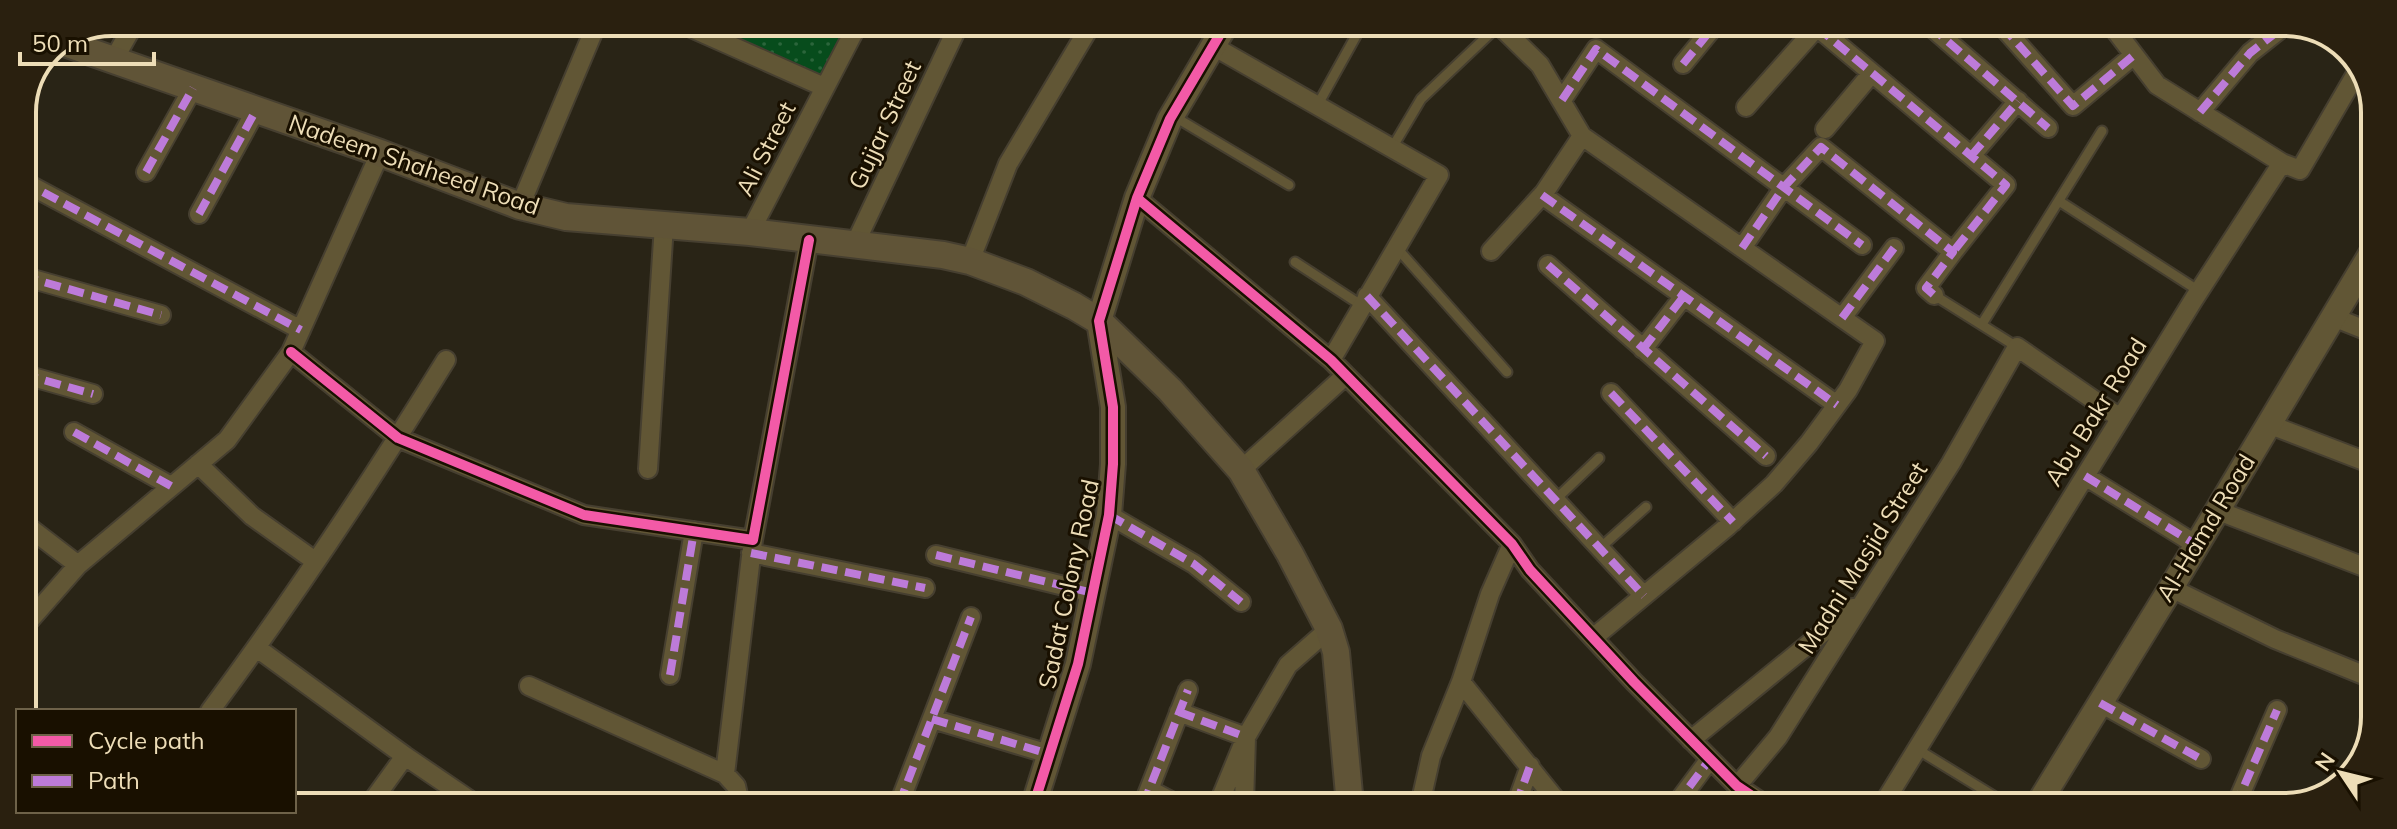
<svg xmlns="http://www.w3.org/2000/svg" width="2397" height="829" viewBox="0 0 2397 829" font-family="Mulish,sans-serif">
<defs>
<pattern id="park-dots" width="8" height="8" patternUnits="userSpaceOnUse" patternTransform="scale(2)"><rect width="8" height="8" fill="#074c1c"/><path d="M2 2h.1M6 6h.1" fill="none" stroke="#2b653b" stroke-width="1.8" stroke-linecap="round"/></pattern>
</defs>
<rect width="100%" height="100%" fill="#292416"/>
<path fill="url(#park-dots)" d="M 680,23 L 858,24 L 824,87 Z"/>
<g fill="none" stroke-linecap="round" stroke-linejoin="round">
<g stroke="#463f30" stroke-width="13">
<path id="service" d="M 1317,106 L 1357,34
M 1175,117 L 1289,185
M 1392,148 L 1421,99 L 1499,25
M 2059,201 L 2199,291
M 1396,247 L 1507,372
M 1295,262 L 1361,305
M 1934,295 L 2017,347
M 1982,324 L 2102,131
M 1555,500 L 1599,458
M 1600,548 L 1646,507
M 1917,749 L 2010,806
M 1150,785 L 1188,805"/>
</g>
<g stroke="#463f30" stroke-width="22">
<path id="minor" d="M 680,23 L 824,87
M 1930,26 L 2048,128
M 2002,26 L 2073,106 L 2134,55
M 2112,26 L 2157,85 L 2282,163 L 2300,170 L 2360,67
M 1817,27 L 2006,185 L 1953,252
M 1213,46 L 1439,175 L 1331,360
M 113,61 L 135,22
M 1683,64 L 1715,25
M 1562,100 L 1596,49 L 1862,245
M 1746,107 L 1818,26
M 2200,112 L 2250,53 L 2283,27
M 1825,129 L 1872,73
M 1582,136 L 1875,341 L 1848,390 L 1809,443 L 1774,484 L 1728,526 L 1593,638
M 1971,156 L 2018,101
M 146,172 L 193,88
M 22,181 L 301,330
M 1542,195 L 1837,405
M 1137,198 L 1331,360 L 1512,544 L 1530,570 L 1634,682 L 1737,786 L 1767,806
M 520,206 L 597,23
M 199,214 L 256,110
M 750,232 L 858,24
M 854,246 L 959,24
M 1742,248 L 1784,187 L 1821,147 L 1953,252 L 1926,288 L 1934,295
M 1491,251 L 1544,193 L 1582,136 L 1540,65 L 1499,25
M 970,261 L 1008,164 L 1089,28
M 1548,265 L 1766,456
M 22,276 L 161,315
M 1367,296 L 1644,596
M 2333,317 L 2373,333
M 1842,318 L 1894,248
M 1643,349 L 1684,296
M 291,352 L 398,438 L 584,515 L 753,540 L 809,240
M 22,374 L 93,394
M 1611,393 L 1733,522
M 2268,424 L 2372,464
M 74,432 L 171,486
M 198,464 L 252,516 L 315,561
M 648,469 L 664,225
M 1241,470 L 1345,376
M 2085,476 L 2195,544
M 2216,510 L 2372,570
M 1109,515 L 1194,564 L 1241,602
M 22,522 L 78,565
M 751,553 L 925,588
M 936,555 L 1093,593
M 2171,588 L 2275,639 L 2371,678
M 22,629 L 78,565 L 227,440 L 291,352 L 380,153
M 257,648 L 405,756 L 474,803
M 670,675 L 694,531
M 1461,682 L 1560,805
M 529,686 L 725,774
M 2100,703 L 2201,759
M 210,711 C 294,598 372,480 446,360
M 1179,712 L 1246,737 L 1244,805
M 932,719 L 1049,754
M 1691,740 L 1853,608
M 1737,786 L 1778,737 L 1951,463 L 2017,347 L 2120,418
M 371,803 L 405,756
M 740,804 L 736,786 L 725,774 L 753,540
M 899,804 L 971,617
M 1143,805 L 1188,690
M 1218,805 L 1246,737 L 1288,665 L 1329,629
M 1420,805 L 1431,756 L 1461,682 L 1490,594 L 1512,544
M 1516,805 L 1530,766
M 1675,806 L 1710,759
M 1882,806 L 2194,299 L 2282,163
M 2235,807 L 2277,710"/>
</g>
<g stroke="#463f30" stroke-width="28">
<path id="tertiary" d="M 1034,804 L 1078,664 L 1109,515 L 1113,464 L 1113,407 L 1099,321 L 1137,198 L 1170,119 L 1226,24
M 2037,806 L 2171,588 L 2374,249"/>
</g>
<g stroke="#463f30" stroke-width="30">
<path id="secondary" d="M 62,42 L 380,153 L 520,206 L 566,217 L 750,232 L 943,255 L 970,261 L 1026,282 L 1074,306 L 1099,321 L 1170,390 L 1241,470 L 1290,554 L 1329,629 L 1336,652 L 1350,805"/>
</g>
<use href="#service" stroke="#615635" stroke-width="9"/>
<use href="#minor" stroke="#615635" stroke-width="18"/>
<use href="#tertiary" stroke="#615635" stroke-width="24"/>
<use href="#secondary" stroke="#605437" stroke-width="26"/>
<path stroke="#bd7bd9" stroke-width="8" stroke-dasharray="16 8" stroke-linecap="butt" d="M 1930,26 L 2048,128
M 2002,26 L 2073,106 L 2134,55
M 1817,27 L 2006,185 L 1953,252
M 1683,64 L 1715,25
M 1562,100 L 1596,49 L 1862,245
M 2200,112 L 2250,53 L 2283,27
M 1971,156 L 2018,101
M 146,172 L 193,88
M 22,181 L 301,330
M 1542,195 L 1837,405
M 199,214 L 256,110
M 1742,248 L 1784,187 L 1821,147 L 1953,252 L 1926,288 L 1934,295
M 1548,265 L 1766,456
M 22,276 L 161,315
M 1367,296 L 1644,596
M 1842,318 L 1894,248
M 1643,349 L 1684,296
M 22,374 L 93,394
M 1611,393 L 1733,522
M 74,432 L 171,486
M 2085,476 L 2195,544
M 1109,515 L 1194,564 L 1241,602
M 751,553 L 925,588
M 936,555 L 1093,593
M 670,675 L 694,531
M 2100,703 L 2201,759
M 1179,712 L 1246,737
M 932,719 L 1049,754
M 899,804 L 971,617
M 1143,805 L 1188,690
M 1516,805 L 1530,766
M 1675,806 L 1710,759
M 2235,807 L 2277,710"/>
<g stroke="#191000" stroke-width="15">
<path id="cycleway" d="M 1137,198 L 1331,360 L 1512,544 L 1530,570 L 1634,682 L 1737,786 L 1767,806
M 291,352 L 398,438 L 584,515 L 753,540 L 809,240
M 1034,804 L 1078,664 L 1109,515 L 1113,464 L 1113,407 L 1099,321 L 1137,198 L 1170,119 L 1226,24"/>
</g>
<use href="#cycleway" stroke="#f35aa7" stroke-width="10"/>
</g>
<g text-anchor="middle" stroke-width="6" stroke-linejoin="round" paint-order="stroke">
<g font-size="24" fill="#edddb7" stroke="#191000">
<text transform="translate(885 125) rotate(-65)" y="8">Gujjar Street</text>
<text transform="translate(766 149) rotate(-63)" y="8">Ali Street</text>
<text transform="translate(414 165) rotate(19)" y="8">Nadeem Shaheed Road</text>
<text transform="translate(2096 412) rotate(-58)" y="8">Abu Bakr Road</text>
<text transform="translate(2206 528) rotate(-59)" y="8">Al-Hamd Road</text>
<text transform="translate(1863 558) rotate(-58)" y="8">Madni Masjid Street</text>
<text transform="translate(1069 584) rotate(-78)" y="8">Sadat Colony Road</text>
</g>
</g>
<path d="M0 0H2397V829H0ZM112 36H2285A76 76 0 0 1 2361 112V717A76 76 0 0 1 2285 793H112A76 76 0 0 1 36 717V112A76 76 0 0 1 112 36Z" fill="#2a200f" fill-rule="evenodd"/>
<path fill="none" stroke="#edddb7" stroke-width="4" d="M112 36H2285A76 76 0 0 1 2361 112V717A76 76 0 0 1 2285 793H112A76 76 0 0 1 36 717V112A76 76 0 0 1 112 36Z"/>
<rect x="16" y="709" width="280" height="104" fill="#191000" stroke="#6e6249" stroke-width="2"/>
<rect x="32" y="735" width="40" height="12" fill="#f35aa7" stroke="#6e6249" stroke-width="2"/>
<text x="88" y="749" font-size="24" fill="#edddb7">Cycle path</text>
<rect x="32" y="775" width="40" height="12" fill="#bd7bd9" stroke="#6e6249" stroke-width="2"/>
<text x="88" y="789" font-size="24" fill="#edddb7">Path</text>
<g transform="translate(2341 773) rotate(305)" stroke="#191000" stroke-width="6" paint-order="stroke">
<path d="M0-6L14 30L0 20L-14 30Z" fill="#edddb7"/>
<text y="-12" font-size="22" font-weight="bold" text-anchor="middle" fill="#edddb7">N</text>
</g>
<path d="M20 52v12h134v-12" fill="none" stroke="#edddb7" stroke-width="4"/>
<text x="32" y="52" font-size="24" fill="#edddb7" stroke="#191000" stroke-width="6" paint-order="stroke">50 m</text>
</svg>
